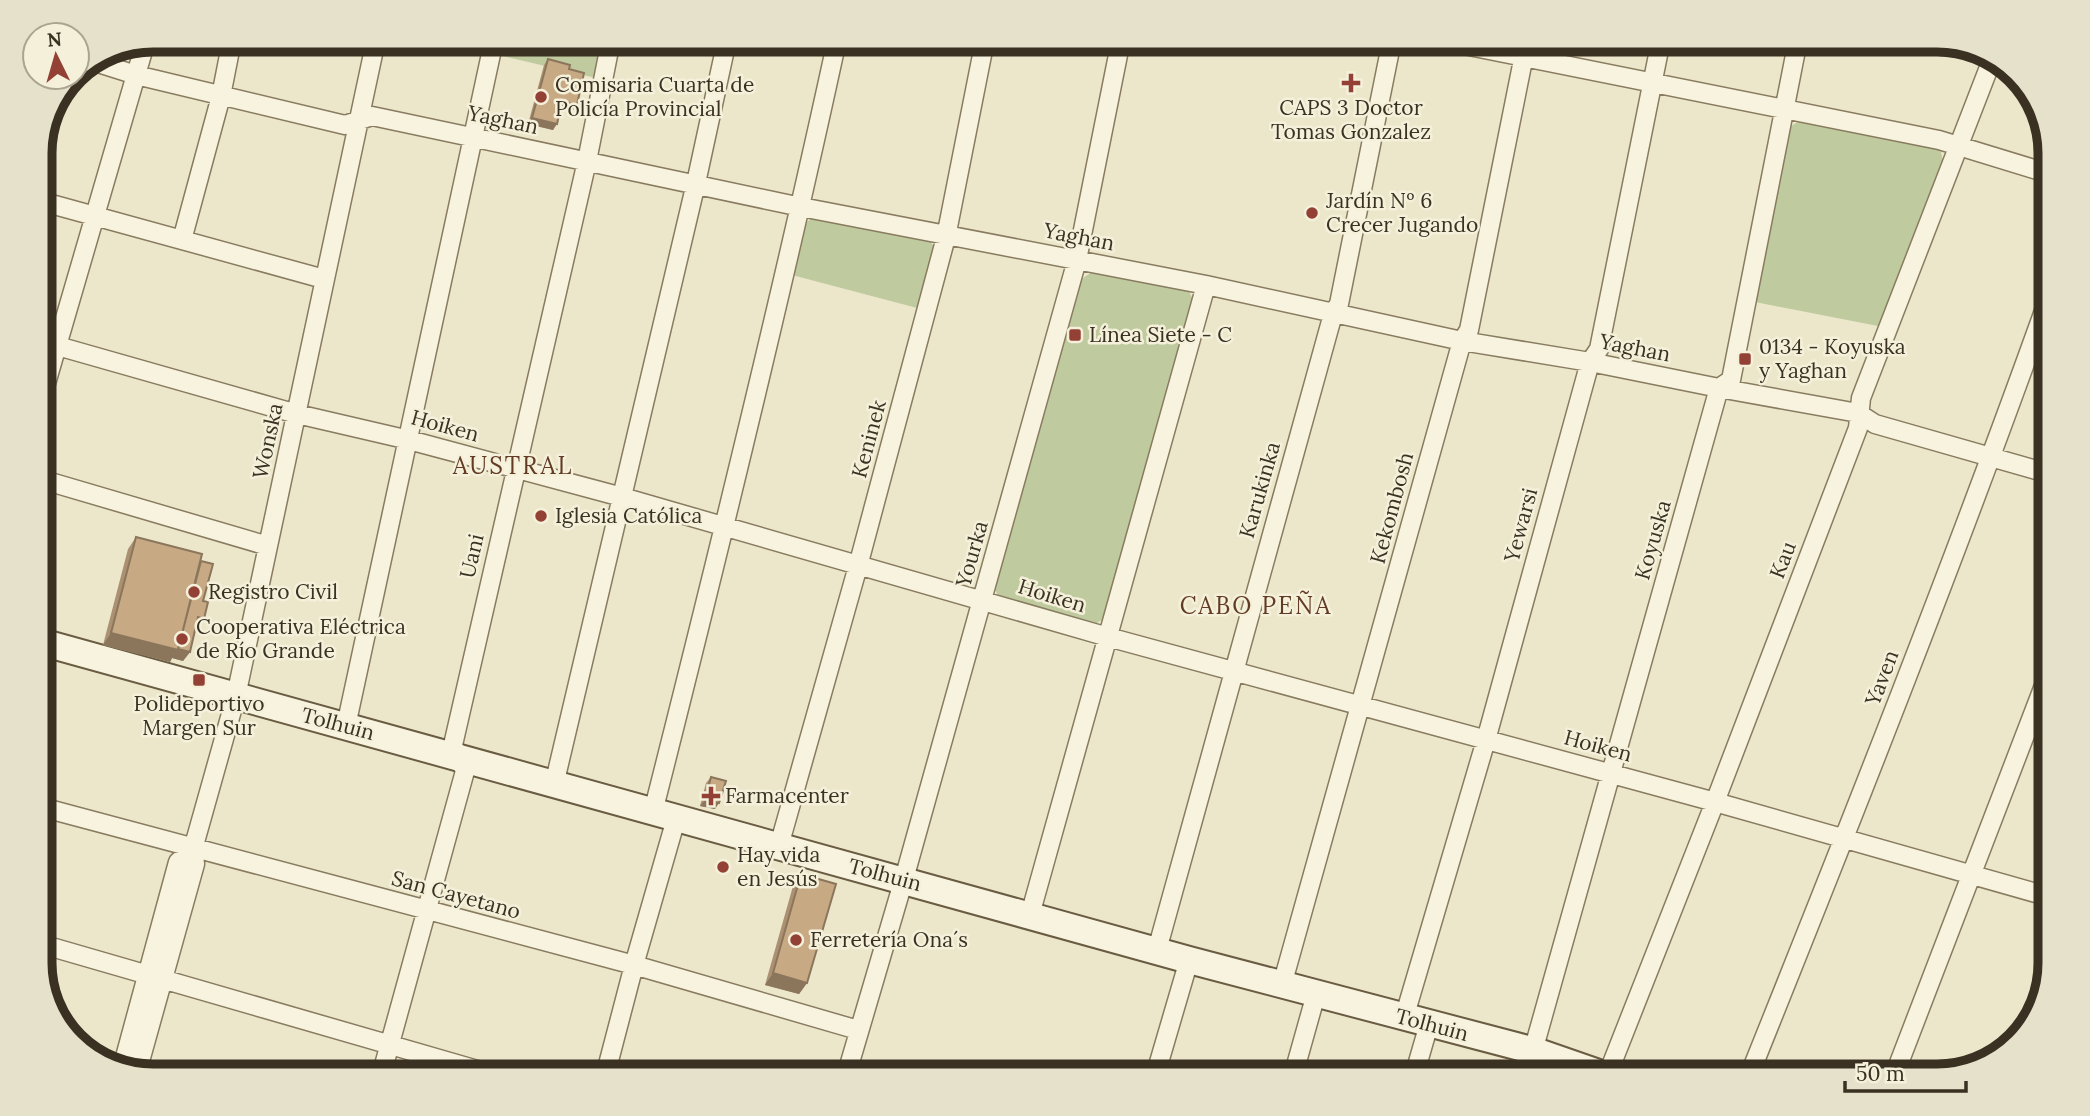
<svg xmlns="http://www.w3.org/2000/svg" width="2090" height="1116" viewBox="0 0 2090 1116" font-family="Lora,serif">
<rect width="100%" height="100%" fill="#ece7cb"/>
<path fill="#bfca9f" d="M 502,40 L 604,40 L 596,78 L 498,55 Z
M 1801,120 L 1938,148 L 1941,152 L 1943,162 L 1878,326 L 1755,302 L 1788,132 L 1791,126 Z
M 814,217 L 930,241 L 936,250 L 921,309 L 792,275 L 805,223 Z
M 1092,272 L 1183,290 L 1189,292 L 1194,301 L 1106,617 L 1097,623 L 1091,623 L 1006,600 L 997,594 L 995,589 L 1080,283 L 1083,278 Z"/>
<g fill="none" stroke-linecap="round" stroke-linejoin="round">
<g stroke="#887b60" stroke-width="21">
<path id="street" d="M 1439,40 L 1939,140 L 2050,174
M 98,63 L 136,75 L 345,125 L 372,116 L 801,207 L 1206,285 L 1462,341 L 1590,362 L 1719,388 L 1858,413 L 1875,424 L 2050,474
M 40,201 L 324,279
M 182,240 L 221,96 L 232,40
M 40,341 L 297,414 L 409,440 L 622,497 L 1108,637 L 1715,802 L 2050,897
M 40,404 L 145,44
M 40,479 L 268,546
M 346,726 L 494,40
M 554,785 L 696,183 L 727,40
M 41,807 L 634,965 L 858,1030
M 653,812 C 718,555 781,299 837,40
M 779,846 L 858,566 L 946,237 L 985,40
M 193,849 L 236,696 L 376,40
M 1030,915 L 1206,285
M 41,944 L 498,1076
M 1157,950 L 1333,314 L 1339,304 L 1392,40
M 1282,985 L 1462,341 L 1469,330 L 1527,40
M 1404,1018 L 1486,740 L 1590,362 L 1599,349 L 1661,40
M 122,1068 L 178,862 L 193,849 L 195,864 L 137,1072
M 381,1076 L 465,771 L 453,745 L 587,161 L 611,40
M 605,1076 L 634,965 L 676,819
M 846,1076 L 904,879 L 1077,260 L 1121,40
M 1155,1076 L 1189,960
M 1293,1076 L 1316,994
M 1414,1076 L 1429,1024
M 1526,1076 L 1719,388 L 1731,380 L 1798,40
M 1607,1076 L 1715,802 L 1858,428 L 1861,398 L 1993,57
M 1749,1076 C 1853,817 1956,557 2050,294
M 1894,1076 L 2050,670"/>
</g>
<g stroke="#6a5c43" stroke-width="30">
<path id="secondary" d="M 41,642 L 1189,960 L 1535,1051 L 1607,1076"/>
</g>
<use href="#street" stroke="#f7f3de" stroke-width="18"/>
<use href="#secondary" stroke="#f7f3de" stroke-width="26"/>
</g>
<path fill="#ab9172" d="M 548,59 L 569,69 L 577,105 L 572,111 L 560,109 L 553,130 L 528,124 L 544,65 Z
M 136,537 L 201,561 L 203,601 L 198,628 L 196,627 L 190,652 L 183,661 L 172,658 L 170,662 L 103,645 L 128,549 Z
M 711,777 L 715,809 L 700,806 L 706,783 Z
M 801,874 L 807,983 L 799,994 L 765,985 L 793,886 Z"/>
<path fill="#8b765c" d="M 562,102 L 577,105 L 572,111 L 558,108 Z
M 532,118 L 557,124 L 553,130 L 528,124 Z
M 198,617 L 204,619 L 198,628 L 192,626 Z
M 111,633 L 177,649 L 190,652 L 183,661 L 172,658 L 170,662 L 103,645 Z
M 705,800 L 719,803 L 715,809 L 700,806 Z
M 773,973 L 807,983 L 799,994 L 765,985 Z"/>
<path fill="#c7a984" stroke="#8b765c" stroke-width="2" d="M 548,59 L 570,65 L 569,69 L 584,73 L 577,105 L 562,102 L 557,124 L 532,118 Z
M 136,537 L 202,554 L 178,650 L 111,633 Z
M 201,561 L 213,564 L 203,601 L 208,602 L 204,619 L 198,617 L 190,652 L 178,649 Z
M 711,777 L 726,781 L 719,803 L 705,800 Z
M 801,874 L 836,884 L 807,983 L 773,973 Z"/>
<g fill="#934134" stroke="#f4f0da" stroke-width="2.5">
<path d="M1347.5 72.5h7v7h7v7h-7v7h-7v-7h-7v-7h7z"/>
<circle cx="541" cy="97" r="7"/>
<circle cx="1312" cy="213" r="7"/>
<rect x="1068" y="328" width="14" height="14" rx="3.5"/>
<rect x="1738" y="352" width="14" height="14" rx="3.5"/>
<circle cx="541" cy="516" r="7"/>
<circle cx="194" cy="592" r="7"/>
<circle cx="182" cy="639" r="7"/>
<rect x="192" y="673" width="14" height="14" rx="3.5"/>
<path d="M707.5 785.5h7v7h7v7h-7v7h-7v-7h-7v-7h7z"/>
<circle cx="723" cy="867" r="7"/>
<circle cx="796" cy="940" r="7"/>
</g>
<g text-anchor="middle" stroke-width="5" stroke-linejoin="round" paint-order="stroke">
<g font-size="21" fill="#3a3122" stroke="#f4f0da" text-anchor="start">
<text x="555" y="92">Comisaria Cuarta de<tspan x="555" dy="24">Policía Provincial</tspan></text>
<text x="1351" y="115" text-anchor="middle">CAPS 3 Doctor<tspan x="1351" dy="24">Tomas Gonzalez</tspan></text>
<text x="1326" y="208">Jardín Nº 6<tspan x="1326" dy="24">Crecer Jugando</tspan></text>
<text x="1089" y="342">Línea Siete - C</text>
<text x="1759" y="354">0134 - Koyuska<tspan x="1759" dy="24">y Yaghan</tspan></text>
<text x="555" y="523">Iglesia Católica</text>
<text x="208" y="599">Registro Civil</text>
<text x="196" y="634">Cooperativa Eléctrica<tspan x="196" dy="24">de Río Grande</tspan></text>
<text x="199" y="711" text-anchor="middle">Polideportivo<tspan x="199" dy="24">Margen Sur</tspan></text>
<text x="725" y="803">Farmacenter</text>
<text x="737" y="862">Hay vida<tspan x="737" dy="24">en Jesús</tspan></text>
<text x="810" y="947">Ferretería Ona´s</text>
</g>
<g font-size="21" fill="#3a3122" stroke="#f4f0da">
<text transform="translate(503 120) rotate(12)" y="7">Yaghan</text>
<text transform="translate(1079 237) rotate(11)" y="7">Yaghan</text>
<text transform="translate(1635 348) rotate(11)" y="7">Yaghan</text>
<text transform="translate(445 426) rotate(15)" y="7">Hoiken</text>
<text transform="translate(869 439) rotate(-75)" y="7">Keninek</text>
<text transform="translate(268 441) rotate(-78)" y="7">Wonska</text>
<text transform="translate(1260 490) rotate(-74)" y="7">Karukinka</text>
<text transform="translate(1392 508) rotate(-75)" y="7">Kekombosh</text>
<text transform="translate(1521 525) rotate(-75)" y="7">Yewarsi</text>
<text transform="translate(1653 540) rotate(-74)" y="7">Koyuska</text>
<text transform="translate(972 554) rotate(-74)" y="7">Yourka</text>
<text transform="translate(472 556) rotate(-77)" y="7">Uani</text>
<text transform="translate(1783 560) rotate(-69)" y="7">Kau</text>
<text transform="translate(1052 596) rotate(17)" y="7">Hoiken</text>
<text transform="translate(1882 678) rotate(-69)" y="7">Yaven</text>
<text transform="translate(338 724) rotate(15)" y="7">Tolhuin</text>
<text transform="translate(1598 746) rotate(15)" y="7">Hoiken</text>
<text transform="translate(885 875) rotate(15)" y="7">Tolhuin</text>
<text transform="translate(456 895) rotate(15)" y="7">San Cayetano</text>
<text transform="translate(1432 1025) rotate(15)" y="7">Tolhuin</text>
</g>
<g font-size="24" letter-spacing="2" fill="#633b25" stroke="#f4f0da">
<text x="513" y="474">AUSTRAL</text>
<text x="1256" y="614">CABO PEÑA</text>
</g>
</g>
<path d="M0 0H2090V1116H0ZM153 52H1937A101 101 0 0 1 2038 153V963A101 101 0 0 1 1937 1064H153A101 101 0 0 1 52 963V153A101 101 0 0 1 153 52Z" fill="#e5e1cb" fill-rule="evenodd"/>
<path fill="none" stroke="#3a3122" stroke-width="9" d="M153 52H1937A101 101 0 0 1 2038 153V963A101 101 0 0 1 1937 1064H153A101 101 0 0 1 52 963V153A101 101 0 0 1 153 52Z"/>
<g transform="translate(56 56) rotate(355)"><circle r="33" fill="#f4f0da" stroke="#aaa490" stroke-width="2"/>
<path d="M0-5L12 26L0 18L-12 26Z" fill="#934134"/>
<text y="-10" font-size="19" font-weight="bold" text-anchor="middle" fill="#3a3122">N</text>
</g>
<path d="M1845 1081v10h121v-10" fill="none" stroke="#3a3122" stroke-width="3.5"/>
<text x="1856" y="1081" font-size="21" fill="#3a3122" stroke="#f4f0da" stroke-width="5" paint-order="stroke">50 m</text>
</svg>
